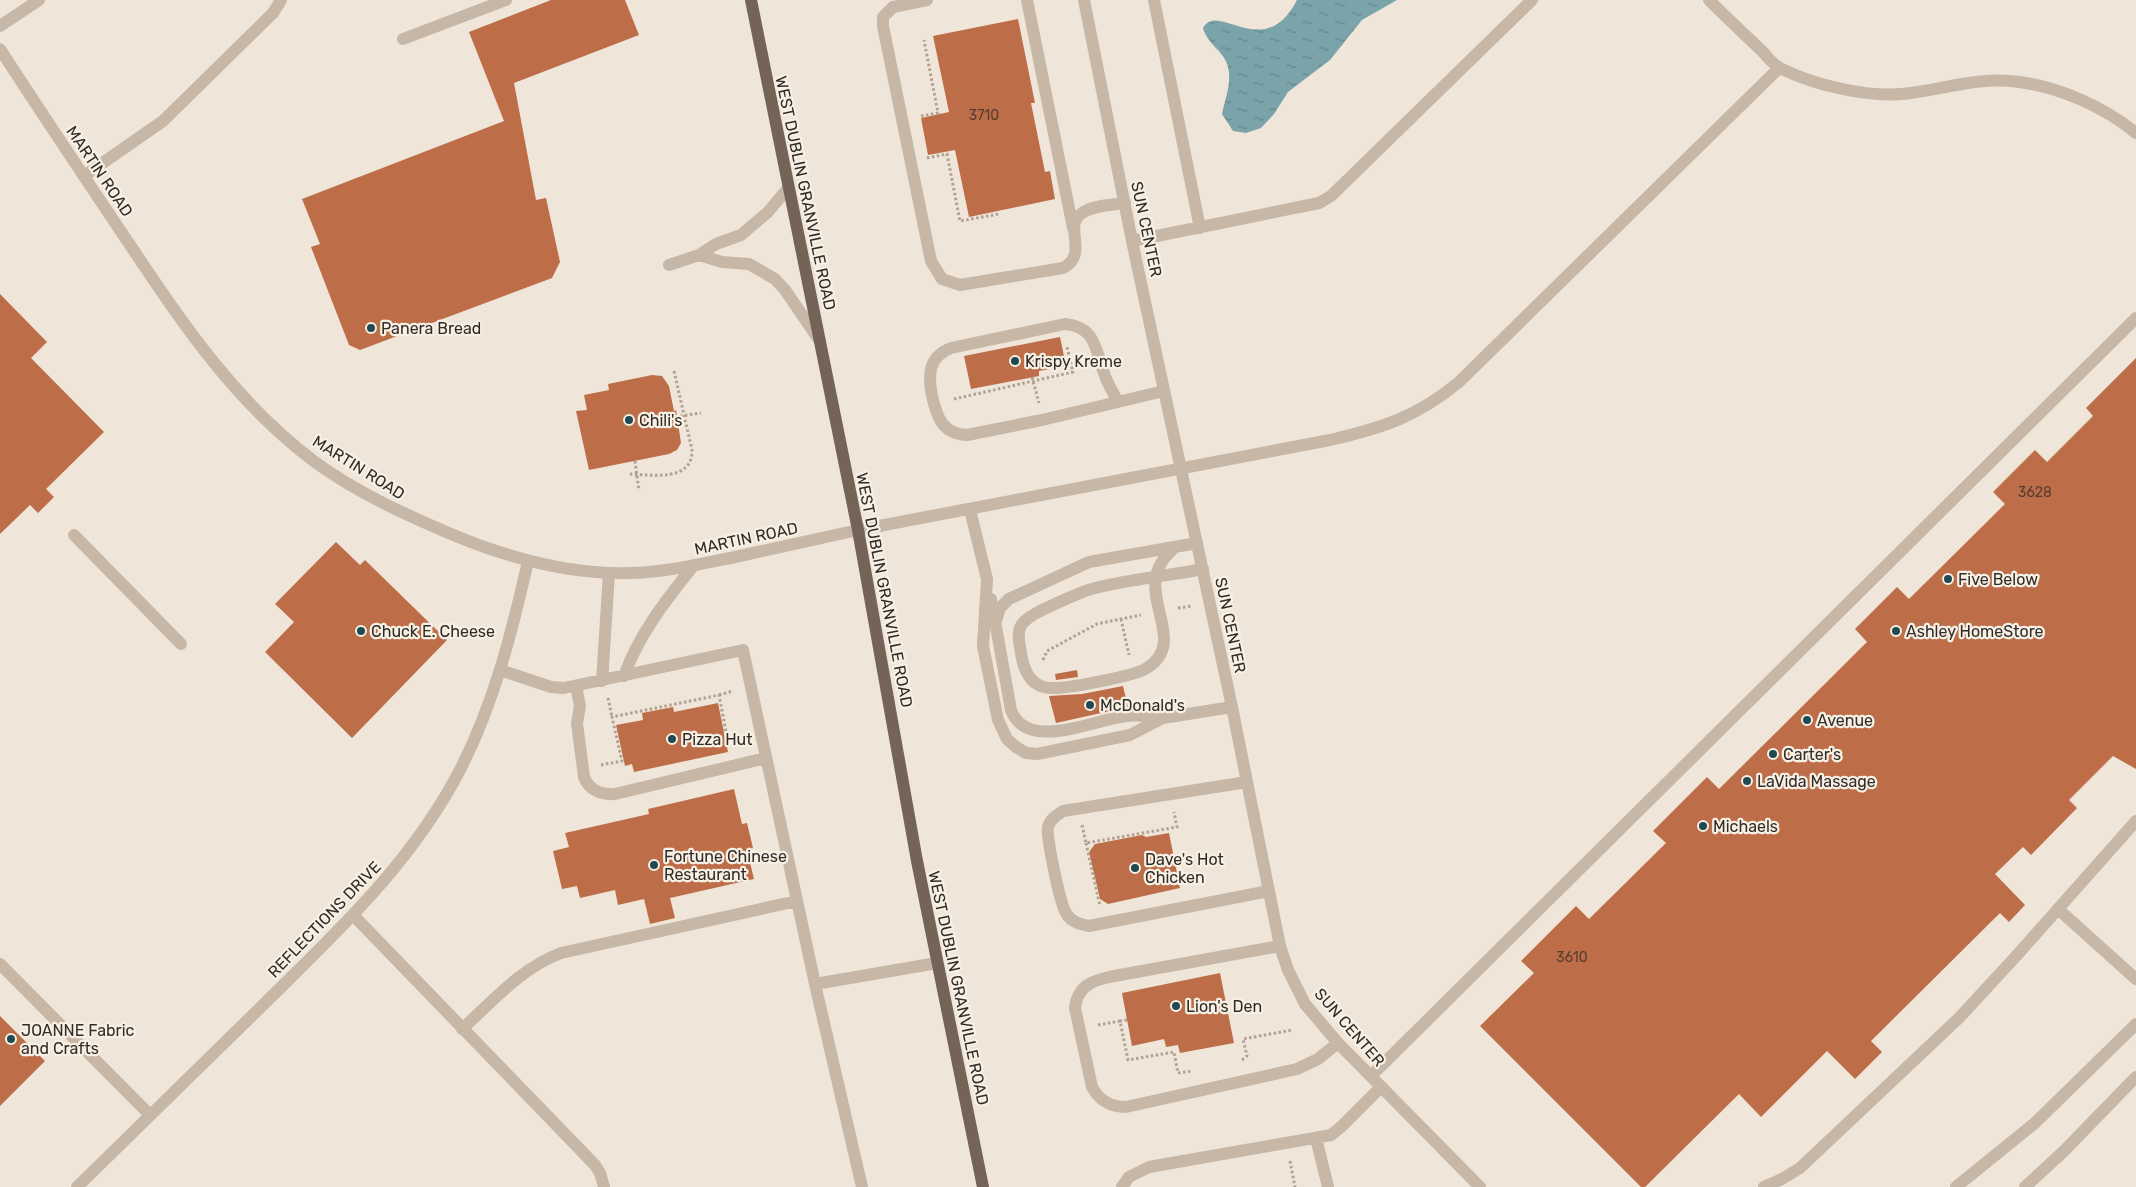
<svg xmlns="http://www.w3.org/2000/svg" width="2136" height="1187" viewBox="0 0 2136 1187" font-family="Rubik,sans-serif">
<defs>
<pattern id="water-ripples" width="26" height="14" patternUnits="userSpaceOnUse" patternTransform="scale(1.25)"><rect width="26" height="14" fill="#7aa4aa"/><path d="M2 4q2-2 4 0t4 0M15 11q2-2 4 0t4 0" fill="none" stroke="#65868a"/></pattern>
</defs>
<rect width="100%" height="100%" fill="#efe6d9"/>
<path fill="url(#water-ripples)" d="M 1297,0 L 1397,0 L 1362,20 L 1330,60 L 1288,92 L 1274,114 L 1261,128 L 1246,133 L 1233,131 L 1222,114 C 1225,99 1232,83 1228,67 C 1225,52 1207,44 1203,28 C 1218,0 1264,64 1297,0 Z"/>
<path fill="#bd6e49" d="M 551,0 L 625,0 L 639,35 L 514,83 L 536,200 L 546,198 L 560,262 L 552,278 L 360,350 L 349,345 L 311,247 L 320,244 L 302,199 L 504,121 L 469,32 Z
M 1018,19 L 1035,103 L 1031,103 L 1045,172 L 1050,171 L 1055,199 L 969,217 L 955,150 L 928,155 L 921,118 L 949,112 L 933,36 Z
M 0,294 L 47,342 L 31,358 L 104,432 L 46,489 L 54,497 L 38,513 L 30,505 L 0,534 Z
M 1060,337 L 1066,366 L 1039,371 L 1039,376 L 971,389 L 964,356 Z
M 2136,358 L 2136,769 L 2113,756 L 2069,800 L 2077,808 L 2031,855 L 2023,847 L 1995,874 L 2025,905 L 2009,922 L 2000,913 L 1871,1041 L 1882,1052 L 1855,1079 L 1827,1051 L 1761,1117 L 1739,1094 L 1645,1187 L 1641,1187 L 1480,1026 L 1534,973 L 1521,961 L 1576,906 L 1589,919 L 1666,843 L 1653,831 L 1707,777 L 1719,789 L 1867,642 L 1855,629 L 1897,587 L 1909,599 L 2005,504 L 1993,492 L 2035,450 L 2047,462 L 2093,416 L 2086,408 Z
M 652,375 L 662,376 L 669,386 L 674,411 L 676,410 L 681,443 L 677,450 L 669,454 L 589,470 L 576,411 L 587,410 L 584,395 L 609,390 L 608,384 Z
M 336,542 L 360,565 L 365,560 L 447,640 L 352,738 L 265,652 L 294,622 L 275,604 Z
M 1077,670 L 1078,677 L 1056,680 L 1055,674 Z
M 1123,686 L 1128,707 L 1056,723 L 1049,696 L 1082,694 Z
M 718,703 L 728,752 L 634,772 L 632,764 L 625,766 L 616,725 L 643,720 L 642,713 L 673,707 L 674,712 Z
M 734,789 L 742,824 L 747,823 L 753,848 L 747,850 L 754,879 L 670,898 L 675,918 L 650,924 L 644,899 L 618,905 L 615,890 L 580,898 L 577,886 L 562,889 L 553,851 L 569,847 L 565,833 L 649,814 L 648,809 Z
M 1169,833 L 1180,888 L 1108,904 L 1100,899 L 1089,852 L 1095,844 L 1142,835 L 1146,837 Z
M 1220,973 L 1234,1043 L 1180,1053 L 1178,1045 L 1166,1047 L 1164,1039 L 1132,1046 L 1122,993 Z
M 0,1016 L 45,1061 L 0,1106 Z"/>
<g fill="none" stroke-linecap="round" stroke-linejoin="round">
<path stroke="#b2a191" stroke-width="3" stroke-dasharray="2.5 2.5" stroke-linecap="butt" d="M 921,116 L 938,113 L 924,40
M 927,158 L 947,154 L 960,221 L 999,214
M 1032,377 L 1039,403
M 954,399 L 1073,372 L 1067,347
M 680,416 L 701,413
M 635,461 L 639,491
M 630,474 C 651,475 693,482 692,450 L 674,371
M 1178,608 L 1192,606
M 1121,619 L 1129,655
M 1043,660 L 1047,651 L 1097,624 L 1141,615
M 719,695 L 733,691
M 608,698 L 612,717
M 601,765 L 622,761 L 612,717 L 719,695 L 729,747
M 1082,825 L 1086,843 L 1177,827 L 1174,812
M 1086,843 L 1100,906
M 1127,1020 L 1120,1021 L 1128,1060 L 1174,1052 L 1178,1073 L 1192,1071
M 1098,1025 L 1120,1021
M 1242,1060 L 1247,1056 L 1243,1039 L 1292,1030
M 1290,1161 L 1295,1187"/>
<path stroke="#c6b7a6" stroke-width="12" d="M 927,0 L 893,7 L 883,17 L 883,26 L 931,261 L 942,279 L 960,285 L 1063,268 C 1090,254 1062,226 1082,213 C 1093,205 1112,205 1125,203
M 1027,0 L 1073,228
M 1154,0 L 1200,228
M 0,26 L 39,0
M 403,39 L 506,0
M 84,176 L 163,121 L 273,13 L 281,0
M 1132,241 L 1319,203 L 1331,196 L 1532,0
M 699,255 L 722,262 L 749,264 L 775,279 L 785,290 L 820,341
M 669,265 L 699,255 L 716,244 L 741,235 L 768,212 L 788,188
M 1118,402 C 1113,392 1107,383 1104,373 C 1095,349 1096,327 1065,324 L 951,348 C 928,357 928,375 932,396 C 937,418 943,434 967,435 L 1042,420 L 1164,391
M 970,510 L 987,579 L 983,646 L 998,720 L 1007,739 L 1016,747 L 1026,753 L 1037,754 L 1130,735 L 1163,718 L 1232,707
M 74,535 L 181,644
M 1176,547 C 1123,587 1194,638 1147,668 C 1135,676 1066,689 1051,688 C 1045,688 1039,686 1034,682 C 1024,673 1022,660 1020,647 C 1018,637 1017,627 1026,620 C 1034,613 1044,609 1053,605 C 1066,599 1080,592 1095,588 C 1130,579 1167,576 1203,569
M 991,599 L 1011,710 C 1027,753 1095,719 1127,716 C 1138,714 1150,718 1161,718
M 996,621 L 1000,608 L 1009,599 L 1089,562 L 1197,543
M 500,670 L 551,687 L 564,688 L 743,650 L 815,984 L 862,1187
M 624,676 C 639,634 666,600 694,565
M 602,681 L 609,573
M 576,686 L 580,706 L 577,723 L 584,777 C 589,790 601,795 615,794 L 766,758
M 1247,782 L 1063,811 C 1057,815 1050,819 1048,827 C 1046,836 1060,904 1066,913 C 1071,922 1079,924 1089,926 L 1269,891
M 2058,909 L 2136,979
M 1280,946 L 1109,977 C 1091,981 1077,987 1075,1008 L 1092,1087 C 1099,1100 1111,1107 1126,1107 L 1297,1069 L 1318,1059 L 1338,1043
M 0,964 L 150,1115
M 815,984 L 937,963
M 462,1029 C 493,1001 521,968 561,953 L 797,901
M 1371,1076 L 2136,318
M 1316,1138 L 1328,1187
M 1122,1187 L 1129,1177 L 1149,1167 L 1331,1135 L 1341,1127 L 1381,1087
M 1764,1187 L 1782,1179 L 1800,1168 L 1959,1018 L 2018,954 L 2136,821"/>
<path stroke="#c6b7a6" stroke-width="12" d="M 1084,0 L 1132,241 L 1232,707 L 1280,946 L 1288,970 L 1305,1004 L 1338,1043 L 1480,1187
M 1709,0 C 1726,17 1744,34 1761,50 C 1767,56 1773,65 1780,68 C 1814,85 1865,97 1902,94 C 1941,90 1980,76 2019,82 C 2060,87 2104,107 2136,133
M 858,530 L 1330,440 C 1382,428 1417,417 1459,382 L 1779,68
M 354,916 L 595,1165 L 600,1173 L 604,1187
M 77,1187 C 139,1126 202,1065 264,1004 C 339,930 412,863 461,768 C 494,703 512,632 528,561"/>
<path stroke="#c6b7a6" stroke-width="12" d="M 0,49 C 42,114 85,178 128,242 C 183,324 235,402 315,462 C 356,492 404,514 451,534 C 508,558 569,575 632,573 C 666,572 701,564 735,557 C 776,548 817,539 858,530
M 1956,1187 L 2035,1123 L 2136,1024
M 2025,1187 L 2064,1151 L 2136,1077"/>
<path stroke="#746458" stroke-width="12" d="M 751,0 L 858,530 L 917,861 L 983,1187"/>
</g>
<g fill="#1f4a51" stroke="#f7f0e5" stroke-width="2">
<circle cx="371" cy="328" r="5"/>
<circle cx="1015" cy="361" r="5"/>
<circle cx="629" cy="420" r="5"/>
<circle cx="1948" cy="579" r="5"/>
<circle cx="361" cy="631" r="5"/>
<circle cx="1896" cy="631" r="5"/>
<circle cx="1090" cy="705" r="5"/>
<circle cx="1807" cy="720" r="5"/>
<circle cx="672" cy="739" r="5"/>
<circle cx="1773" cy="754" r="5"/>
<circle cx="1747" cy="781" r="5"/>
<circle cx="1703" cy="826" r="5"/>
<circle cx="654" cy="865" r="5"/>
<circle cx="1135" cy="868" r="5"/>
<circle cx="1176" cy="1006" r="5"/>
<circle cx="11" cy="1039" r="5"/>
</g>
<g text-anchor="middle" stroke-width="4.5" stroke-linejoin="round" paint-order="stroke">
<g font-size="14" fill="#563c2f">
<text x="984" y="120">3710</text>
<text x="2035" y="497">3628</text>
<text x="1572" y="962">3610</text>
</g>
<g font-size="16" fill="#332b26" stroke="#f7f0e5">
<text transform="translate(100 171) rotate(56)" y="6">MARTIN ROAD</text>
<text transform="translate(806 193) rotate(78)" y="6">WEST DUBLIN GRANVILLE ROAD</text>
<text transform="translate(1147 229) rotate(78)" y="6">SUN CENTER</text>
<text transform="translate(359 467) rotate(32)" y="6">MARTIN ROAD</text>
<text transform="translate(746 538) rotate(-12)" y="6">MARTIN ROAD</text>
<text transform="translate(885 590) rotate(79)" y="6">WEST DUBLIN GRANVILLE ROAD</text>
<text transform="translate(1231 625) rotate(78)" y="6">SUN CENTER</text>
<text transform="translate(324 919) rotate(-46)" y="6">REFLECTIONS DRIVE</text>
<text transform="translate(959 988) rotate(78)" y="6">WEST DUBLIN GRANVILLE ROAD</text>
<text transform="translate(1350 1027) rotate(49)" y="6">SUN CENTER</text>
</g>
<g font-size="16" fill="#332b26" stroke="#f7f0e5" text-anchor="start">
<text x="381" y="334">Panera Bread</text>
<text x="1025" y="367">Krispy Kreme</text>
<text x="639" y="426">Chili's</text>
<text x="1958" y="585">Five Below</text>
<text x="371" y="637">Chuck E. Cheese</text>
<text x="1906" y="637">Ashley HomeStore</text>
<text x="1100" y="711">McDonald's</text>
<text x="1817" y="726">Avenue</text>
<text x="682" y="745">Pizza Hut</text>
<text x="1783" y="760">Carter's</text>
<text x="1757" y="787">LaVida Massage</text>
<text x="1713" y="832">Michaels</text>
<text x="664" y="862">Fortune Chinese<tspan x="664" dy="18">Restaurant</tspan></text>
<text x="1145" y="865">Dave's Hot<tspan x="1145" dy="18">Chicken</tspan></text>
<text x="1186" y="1012">Lion's Den</text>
<text x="21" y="1036">JOANNE Fabric<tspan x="21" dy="18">and Crafts</tspan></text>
</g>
</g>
</svg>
